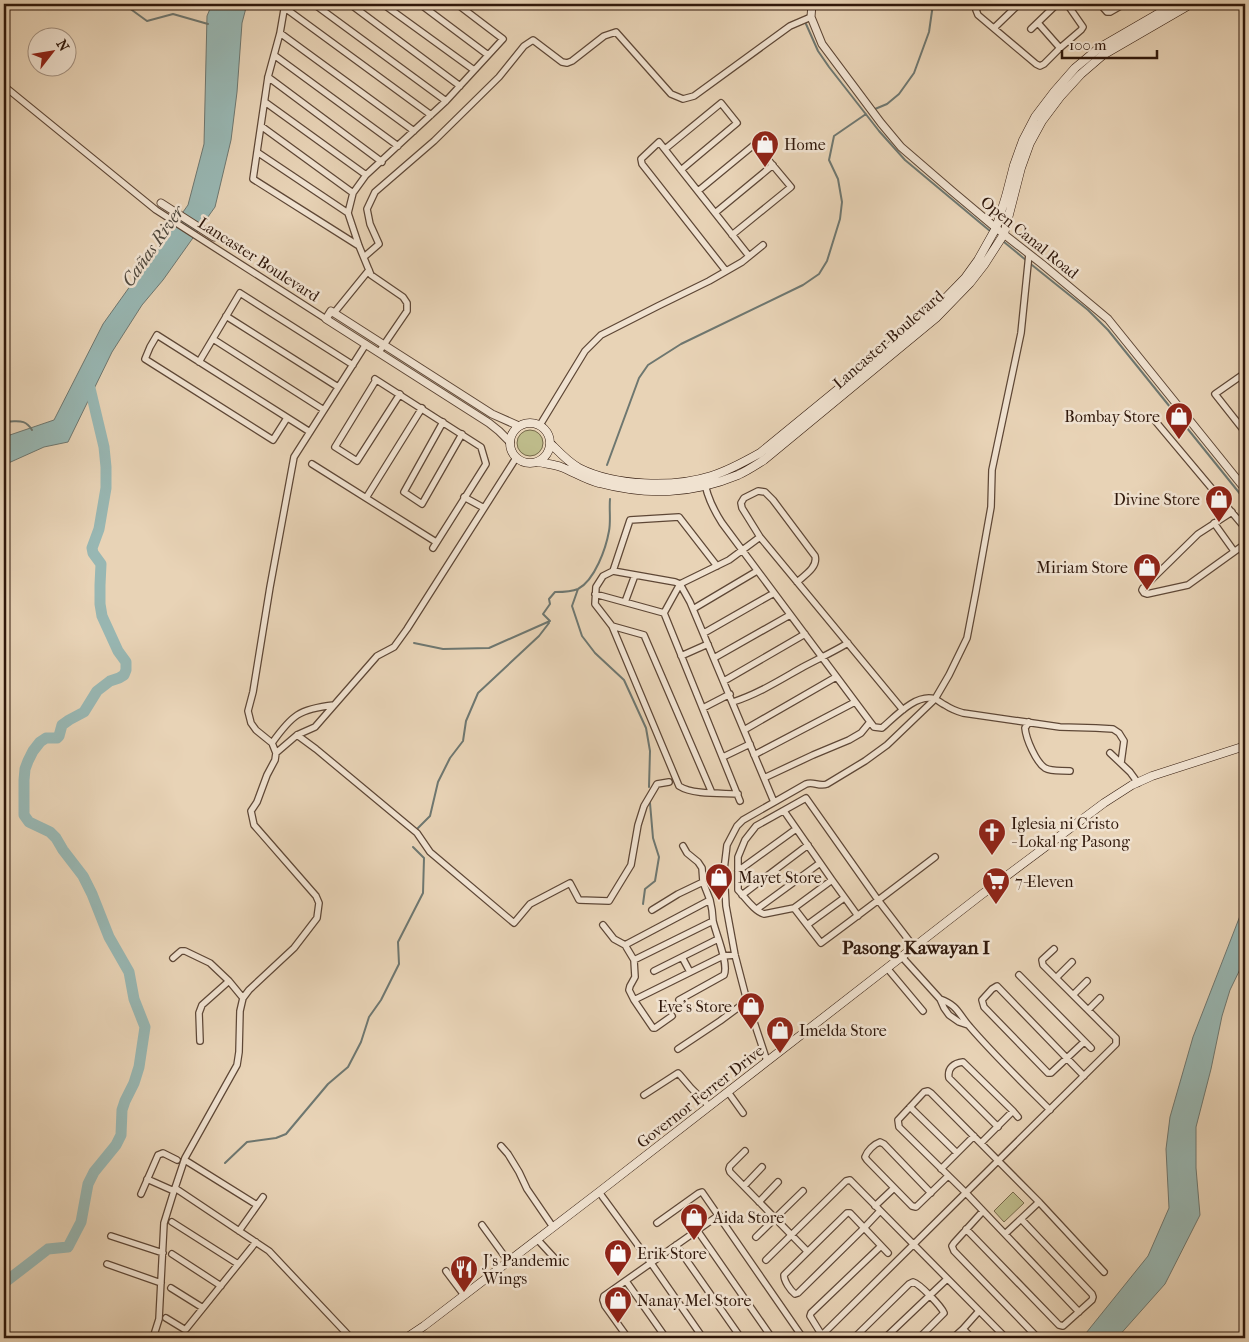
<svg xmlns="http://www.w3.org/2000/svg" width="1249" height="1342" viewBox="0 0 1249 1342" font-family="'IM FELL French Canon',serif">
<rect width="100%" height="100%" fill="#e8d3b6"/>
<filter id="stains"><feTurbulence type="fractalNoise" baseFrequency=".004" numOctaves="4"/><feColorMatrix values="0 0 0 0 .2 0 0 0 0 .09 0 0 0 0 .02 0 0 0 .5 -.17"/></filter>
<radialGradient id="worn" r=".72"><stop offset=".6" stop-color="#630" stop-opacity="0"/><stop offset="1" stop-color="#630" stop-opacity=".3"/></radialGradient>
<path fill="#bdba89" stroke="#76694a" d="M517 443a13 13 0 1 1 26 0a13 13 0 1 1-26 0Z
M 1013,1192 L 1024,1203 L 1004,1222 L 994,1211 Z"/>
<path fill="#98b7b3" stroke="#6e7770" d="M 212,4 L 247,4 L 242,23 L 237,92 L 231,140 L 215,207 L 163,280 L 142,305 L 112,352 L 68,442 L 44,447 L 4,465 L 4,437 L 54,420 L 103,324 L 188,205 L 204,144 L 207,16 Z
M 1245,903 L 1245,959 L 1230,990 L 1222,1016 L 1211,1069 L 1196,1127 L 1196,1168 L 1200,1215 L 1165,1284 L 1117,1338 L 1082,1338 L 1148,1256 L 1169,1208 L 1166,1149 L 1170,1117 L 1193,1037 Z"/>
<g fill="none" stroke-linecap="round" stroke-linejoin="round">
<path stroke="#6e7770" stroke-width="2" d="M 121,4 L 125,5 L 147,21 L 173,14 L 208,24
M 806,8 L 807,4
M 806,24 L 818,51 L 829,67 L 879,131 L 905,160 L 990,231
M 875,109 L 887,104 L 899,94 L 914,73 L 929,32 L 933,4
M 1004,242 L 1027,261
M 1032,265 L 1088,310 L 1108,330 L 1245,500
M 4,421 C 16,423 24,417 32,430
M 607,465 L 639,378 L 648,365 L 681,344 L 803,285 L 819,274 L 827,261 L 840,219 L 842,202 L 838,179 L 829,160 L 834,136 L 866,114
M 578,589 L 572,606 L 582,636 L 595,653 L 624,680 L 646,728 L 650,751 L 649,787
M 414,643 L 443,649 L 489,648 L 550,621 L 543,614 L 550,604 L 549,599 L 555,592 C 562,592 571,592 578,589 C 595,580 606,548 609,531 C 611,521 609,509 610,499
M 418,828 L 430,816 L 438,782 L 450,758 L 463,741 L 466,721 L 478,693 L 539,636 L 549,623
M 643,904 L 645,889 L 655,881 L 659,857 L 653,838 L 650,803
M 225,1163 L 247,1142 L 276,1138 L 286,1134 L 328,1084 L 348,1067 L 361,1042 L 369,1017 L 381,1000 L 399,964 L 398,942 L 423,893 L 424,858 L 413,847"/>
<path stroke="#98b7b3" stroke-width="11" d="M 4,1283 L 48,1249 L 68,1247 L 81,1222 L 88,1184 L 94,1172 L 116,1145 L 121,1135 L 122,1110 L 125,1101 L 134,1083 L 139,1067 L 145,1027 L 134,999 L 129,972 L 109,937 L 92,894 L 83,876 L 63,850 L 56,838 L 50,832 L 29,822 L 24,815 L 24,780 L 25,769 L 28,761 L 33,751 L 40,742 L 46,738 L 57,738 L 59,736 L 62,725 L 69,720 L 84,712 L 97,691 L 110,681 L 119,678 L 124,675 L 126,670 L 126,662 L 118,651 L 102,616 L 100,604 L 100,585 L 101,564 L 93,553 L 92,548 L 99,529 L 106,488 L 106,467 L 104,447 L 89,384"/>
<g stroke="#5e4736" stroke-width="8">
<path id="minor" d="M 285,4 L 280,33 L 268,77 L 253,179 L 359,246
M 314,4 L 446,101
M 350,4 L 460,86
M 383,4 L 474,70
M 420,4 L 488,55
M 981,4 L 976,10 L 978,15 L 1036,64 L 1040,66 L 1044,64 L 1060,48 L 1081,30 L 1083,27 L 1067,4
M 1100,4 L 1107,12 L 1110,12 L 1124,4
M 285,8 L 431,115
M 1038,23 L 1060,48
M 994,28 L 1019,4
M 1031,29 L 1057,4
M 280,33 L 414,131
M 274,55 L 398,146
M 268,77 L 382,162
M 4,86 L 156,210 L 326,319
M 265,102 L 366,175
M 261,126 L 353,193
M 665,149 L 721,103 L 737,123 L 681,170
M 257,152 L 348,213
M 698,191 L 755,144 L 791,187 L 732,235
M 715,213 L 773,165
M 364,257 L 379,244 L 370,224 L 367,209 L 375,192 L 434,141 L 499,77 L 524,46 L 533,40 L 537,43 L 562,62 L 567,63 L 572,61 L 604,36 L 616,32 L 671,94 L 683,99 L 694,96 L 790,26 L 811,17
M 726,271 L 642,164 L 641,159 L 659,142 L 749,256
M 334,313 L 369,270
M 226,316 L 338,387
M 213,339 L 324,410
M 379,352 L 407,311 L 407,303 L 403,297 L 371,275 L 359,246 L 348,213 L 353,193 L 366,175 L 446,101 L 503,39 L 457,4
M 199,362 L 240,293 L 353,365
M 1245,373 L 1215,394 L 1245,432
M 375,379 L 481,447 L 486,464 L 433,548
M 376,380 L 335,447 L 357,461 L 400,394
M 1151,416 L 1245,528
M 287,418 L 273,440 L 145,359 L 150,347 L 157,335 L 310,432
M 443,422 L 404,492 L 422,504 L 462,434
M 540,425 L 585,351 L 601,335 L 658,306 L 709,281 L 742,262 L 763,245
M 312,464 L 436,542
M 704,478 C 706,495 713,509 722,523 L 874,727 L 882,728 C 895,717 916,693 935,699 C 938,700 942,704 945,705 C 951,709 956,711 963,713 L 1060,727 L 1096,728 L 1113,729 L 1119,733 L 1124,741 L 1121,763
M 464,497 L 484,508
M 366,498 L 422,408
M 1232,512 L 1198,534 L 1143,588 L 1142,590 L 1144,593 L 1147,594 L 1188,585 L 1245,544
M 1214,523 L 1234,551
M 613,571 L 630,520 L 679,517 L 717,566
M 797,582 C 805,575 818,567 815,556 L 773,500 L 765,492 L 758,491 L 744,498 L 741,503 L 742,508 L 760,537 L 903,710
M 595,594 L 664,613 L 740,801
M 625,602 L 635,575
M 693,609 L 757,571
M 664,613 L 680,584 L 729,560 L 760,537
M 612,626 L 644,635 L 712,793
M 704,633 L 774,593
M 681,656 L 708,644
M 714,658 L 790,615
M 724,681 L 805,634
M 733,702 C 758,694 780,680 803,667 C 818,659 833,652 848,643
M 703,708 L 730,694
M 1029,722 L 1025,728 C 1026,739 1036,762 1045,768 C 1052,772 1062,770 1070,771
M 744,730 L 836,677
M 297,735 L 316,749 L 417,833 L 430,852 L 514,923 L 530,904 L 570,883 L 579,900 L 609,901 L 631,865 L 638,825 L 644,806 L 657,784 L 669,782
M 272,743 C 292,715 299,709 334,705
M 276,753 L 297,735 L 315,727 L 377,656 L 394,647 L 407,629 L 516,458
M 1110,753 L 1130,772 L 1138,783
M 754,755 L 855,702
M 723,757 L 750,744
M 764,778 L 813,755 L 849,740 L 861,733 L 870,722
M 738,794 C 721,793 693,795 679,786 L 612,626 L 595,604 L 596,587 L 603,576 L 613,571 L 675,582 L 680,584 L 690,602 L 774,802
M 784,811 L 832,880 L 858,916
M 738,871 L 796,829
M 742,895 L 808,845
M 710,900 L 712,910 L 713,921
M 794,908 L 832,880
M 757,909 L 820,863
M 652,910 L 678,894 L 703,882
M 603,925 L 614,939 L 625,945 L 634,960 L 635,977 L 630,986 L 629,990 L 634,1000 L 723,956 L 735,955
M 807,925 L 844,898
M 625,945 L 710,900 L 703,882 L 702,868 L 698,862 L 687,853 L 683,846
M 914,947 L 878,900 L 806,798 L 756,826 L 745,840 L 738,857 L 738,890 C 745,897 754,911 764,914 L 794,908 L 821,943 C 859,915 897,886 935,857
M 682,957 L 690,972
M 902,957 L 940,999 L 944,1008 L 949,1015 L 959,1022 L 968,1025
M 173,958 L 181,951 L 185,951 L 210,963 L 229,981 L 243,998
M 634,960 L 713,921 C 716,934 729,964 724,975 L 679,1000
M 887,968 L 923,1011
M 654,971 L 718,939
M 1019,975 L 1091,1048
M 1056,978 L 1072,962
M 1073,995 L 1087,981
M 940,999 C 959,1006 958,1014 970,1027 C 995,1056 1023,1083 1050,1110
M 634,1000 L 653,1028 L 655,1028 L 672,1016
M 1088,1010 L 1100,998
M 200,1041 L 199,1013 L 202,1005 L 229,981
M 678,1049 L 720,1021 L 747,1001
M 767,1061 L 747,1001 L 735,955 L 726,906 L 724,870 L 727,845 L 737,826 L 743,820 L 806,784 C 813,781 819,787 827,784 L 865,761 L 887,745 L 935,699 L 949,675 L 967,638 L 976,591 L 991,507 L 992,470 L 1021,333 L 1029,254
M 1084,1076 L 997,986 L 992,989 L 982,1000 L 984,1007 L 1048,1073 L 1051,1073 L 1084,1042
M 728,1092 L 743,1113
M 644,1095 L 678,1073 L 680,1075 L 691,1088 L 709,1106
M 910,1107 L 957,1153
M 1013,1111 L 1018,1117
M 981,1143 L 1013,1111 L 963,1062 C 954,1063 947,1068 949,1078 L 998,1127
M 501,1146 L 508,1154 L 519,1172 L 527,1189 L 553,1227
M 745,1151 L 730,1166 L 729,1169 L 730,1172 L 807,1251
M 188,1162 L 257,1205
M 941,1169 L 974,1136
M 147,1179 L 174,1191
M 744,1186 L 762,1167
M 175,1188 L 269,1251 L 351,1338
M 599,1192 L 651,1263 L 703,1338
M 931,1193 L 884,1144 L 880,1142 C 874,1144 867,1151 865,1157 L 867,1160 L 912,1206 L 916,1207 L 948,1176
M 141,1194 L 158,1155 L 163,1153 L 177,1160
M 759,1202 L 778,1182
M 875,1206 L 894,1188
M 880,1211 L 864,1228 L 798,1293 L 795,1294 C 790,1290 784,1281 784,1275 L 847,1213 L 850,1213 L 888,1253
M 983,1211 L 954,1243 L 952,1246 L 954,1251 L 1038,1338
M 172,1222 L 238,1264
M 657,1223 L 699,1193 L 702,1192 L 803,1338
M 482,1225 L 508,1261
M 966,1229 L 1059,1325 L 1063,1326 L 1092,1300 L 1093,1297 L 1092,1294 L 1021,1219
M 697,1230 L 772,1338
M 239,1231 L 263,1197
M 1005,1234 L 1039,1202
M 111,1236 L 163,1253
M 756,1237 L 803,1191
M 537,1239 L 559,1263
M 676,1245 L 741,1338
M 172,1254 L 221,1286
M 766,1260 L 846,1181 L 850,1180 L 1006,1338
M 107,1264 L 161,1283
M 446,1271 L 464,1295
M 626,1281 L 666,1338
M 171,1288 L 203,1308
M 1079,1312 L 966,1193 L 899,1127 L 898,1120 L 924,1092 L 928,1091 L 931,1093 L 1039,1202 L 1104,1272
M 166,1318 L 184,1329 L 186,1329 L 256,1242
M 822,1335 L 1116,1044 L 1116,1038 L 1043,965 L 1042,960 L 1054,949
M 823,1337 L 810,1316 L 811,1313 L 881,1246
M 153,1338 L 159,1319 L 164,1223 L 173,1194 L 185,1158 L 237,1065 L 239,1052 L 240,1011 L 243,998 L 249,990 L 294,948 L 317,918 L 319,903 L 316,896 L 254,825 L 251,811 L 257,802 L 267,775 L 275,760 L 276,753 L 272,743 L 256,730 L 251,723 L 248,711 L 253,692 L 270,587 L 294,457 L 366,344
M 628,1338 L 605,1306 L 603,1300 L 604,1296 L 719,1215
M 854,1338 L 909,1284 L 913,1282 C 920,1284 941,1306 944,1313 L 919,1338
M 885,1338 L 947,1279
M 953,1338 L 963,1329
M 972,1338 L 963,1329 L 979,1311"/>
</g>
<g stroke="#5e4736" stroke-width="9">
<path id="tertiary" d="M 812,4 L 811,17 L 822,44 L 881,123 L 901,147 L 952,191 L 996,228 L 1042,264 L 1108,319 L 1245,489
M 161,203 L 214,237
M 510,442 L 499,431 L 489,423 L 326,319 L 331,311 L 492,414 L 519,426"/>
</g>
<g stroke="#30180b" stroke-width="9">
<path id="secondary" d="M510 443a20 20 0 1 1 40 0a20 20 0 1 1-40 0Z
M 550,443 C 559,452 568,462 579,468 C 615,486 673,488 711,476 C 728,471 744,462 760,453 L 931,313 L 965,278 L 978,260 L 996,228 L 1006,196 L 1014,165 L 1023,140 L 1035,117 L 1054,92 L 1075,68 L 1099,48 L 1175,4
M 538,462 C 546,464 554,464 561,467 C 574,472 586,480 599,483 C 648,496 692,494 738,475 C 747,471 756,465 764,460 L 936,318 L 970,283 L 984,265 L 1004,234 L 1021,168 L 1030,143 L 1042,121 L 1060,97 L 1081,74 L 1103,55 L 1191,4
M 406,1338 L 424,1326 L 599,1192 L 981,895 L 1104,803 L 1132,785 L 1152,776 L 1245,746"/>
</g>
<use href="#minor" stroke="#f0e2d0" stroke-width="5.5"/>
<use href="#tertiary" stroke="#f0e2d0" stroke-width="7"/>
<use href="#secondary" stroke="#f0e2d0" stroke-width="8"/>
</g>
<defs>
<g id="shop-pin" transform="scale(1.4375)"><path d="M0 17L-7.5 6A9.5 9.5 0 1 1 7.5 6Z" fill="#8f2418" stroke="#f0e2d0"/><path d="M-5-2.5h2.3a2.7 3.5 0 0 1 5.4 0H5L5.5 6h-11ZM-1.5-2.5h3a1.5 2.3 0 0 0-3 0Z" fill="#fff"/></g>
<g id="church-pin" transform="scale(1.4375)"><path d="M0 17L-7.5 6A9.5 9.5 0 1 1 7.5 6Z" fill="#8f2418" stroke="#f0e2d0"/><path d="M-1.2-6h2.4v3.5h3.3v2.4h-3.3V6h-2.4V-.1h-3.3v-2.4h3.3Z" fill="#fff"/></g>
<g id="supermarket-pin" transform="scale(1.4375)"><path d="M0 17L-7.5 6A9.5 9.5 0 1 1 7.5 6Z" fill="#8f2418" stroke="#f0e2d0"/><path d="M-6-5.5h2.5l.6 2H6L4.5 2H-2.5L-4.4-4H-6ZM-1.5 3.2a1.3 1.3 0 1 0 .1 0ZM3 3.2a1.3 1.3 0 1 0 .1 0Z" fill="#fff"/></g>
<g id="restaurant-pin" transform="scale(1.4375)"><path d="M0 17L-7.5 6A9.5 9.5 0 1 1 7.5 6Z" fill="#8f2418" stroke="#f0e2d0"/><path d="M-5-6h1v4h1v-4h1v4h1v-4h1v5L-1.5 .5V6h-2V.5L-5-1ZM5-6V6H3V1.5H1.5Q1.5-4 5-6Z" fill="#fff"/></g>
</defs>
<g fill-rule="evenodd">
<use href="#shop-pin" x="765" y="144"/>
<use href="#shop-pin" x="1179" y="416"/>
<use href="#shop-pin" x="1219" y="499"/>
<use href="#shop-pin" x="1147" y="567"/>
<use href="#church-pin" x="992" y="832"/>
<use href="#shop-pin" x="719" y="877"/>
<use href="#supermarket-pin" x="996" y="881"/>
<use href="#shop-pin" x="751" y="1006"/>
<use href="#shop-pin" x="780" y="1030"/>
<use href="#shop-pin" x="694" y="1217"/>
<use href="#shop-pin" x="618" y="1253"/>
<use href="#restaurant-pin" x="464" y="1269"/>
<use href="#shop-pin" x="618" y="1300"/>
</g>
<g text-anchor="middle" stroke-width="5" stroke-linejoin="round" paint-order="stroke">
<g font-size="16" fill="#30180b" stroke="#f0e2d0" text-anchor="start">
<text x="784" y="150">Home</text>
<text x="1160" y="422" text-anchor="end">Bombay Store</text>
<text x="1200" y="505" text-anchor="end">Divine Store</text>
<text x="1128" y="573" text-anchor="end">Miriam Store</text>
<text x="1011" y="829">Iglesia ni Cristo<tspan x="1011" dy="18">- Lokal ng Pasong</tspan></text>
<text x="738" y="883">Mayet Store</text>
<text x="1015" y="887">7-Eleven</text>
<text x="732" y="1012" text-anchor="end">Eve's Store</text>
<text x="799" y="1036">Imelda Store</text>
<text x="713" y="1223">Aida Store</text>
<text x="637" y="1259">Erik Store</text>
<text x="483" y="1266">J's Pandemic<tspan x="483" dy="18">Wings</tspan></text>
<text x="637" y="1306">Nanay Mel Store</text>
</g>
<g font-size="16" fill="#30180b" stroke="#f0e2d0">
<text transform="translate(1030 237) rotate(39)" y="6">Open Canal Road</text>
<text transform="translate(259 259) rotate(33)" y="6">Lancaster Boulevard</text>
<text transform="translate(888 339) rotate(-41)" y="6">Lancaster Boulevard</text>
<text transform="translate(700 1096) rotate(-38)" y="6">Governor Ferrer Drive</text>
</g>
<g font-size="18" font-style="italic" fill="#4f483d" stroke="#f0e2d0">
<text transform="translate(153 246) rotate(-55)" y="6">Cañas River</text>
</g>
<g font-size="19" font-weight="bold" fill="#30180b" stroke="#f0e2d0">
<text x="916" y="954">Pasong Kawayan I</text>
</g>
</g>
<rect width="1249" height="1342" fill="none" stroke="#e8d3b6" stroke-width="20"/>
<rect x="5" y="5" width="1239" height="1332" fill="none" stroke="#30180b" stroke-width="2.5"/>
<rect x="10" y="10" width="1229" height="1322" fill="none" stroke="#30180b"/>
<g transform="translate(52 52) rotate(59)"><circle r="24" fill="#f0e2d0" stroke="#a39181"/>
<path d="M0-4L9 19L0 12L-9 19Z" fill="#8f2418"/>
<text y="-8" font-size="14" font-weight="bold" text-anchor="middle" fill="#30180b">N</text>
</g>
<path d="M1062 50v8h95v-8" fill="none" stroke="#30180b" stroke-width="2.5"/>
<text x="1069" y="50" font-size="15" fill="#30180b" stroke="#f0e2d0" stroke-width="4" paint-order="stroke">100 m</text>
<rect width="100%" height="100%" filter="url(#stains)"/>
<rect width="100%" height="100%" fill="url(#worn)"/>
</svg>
